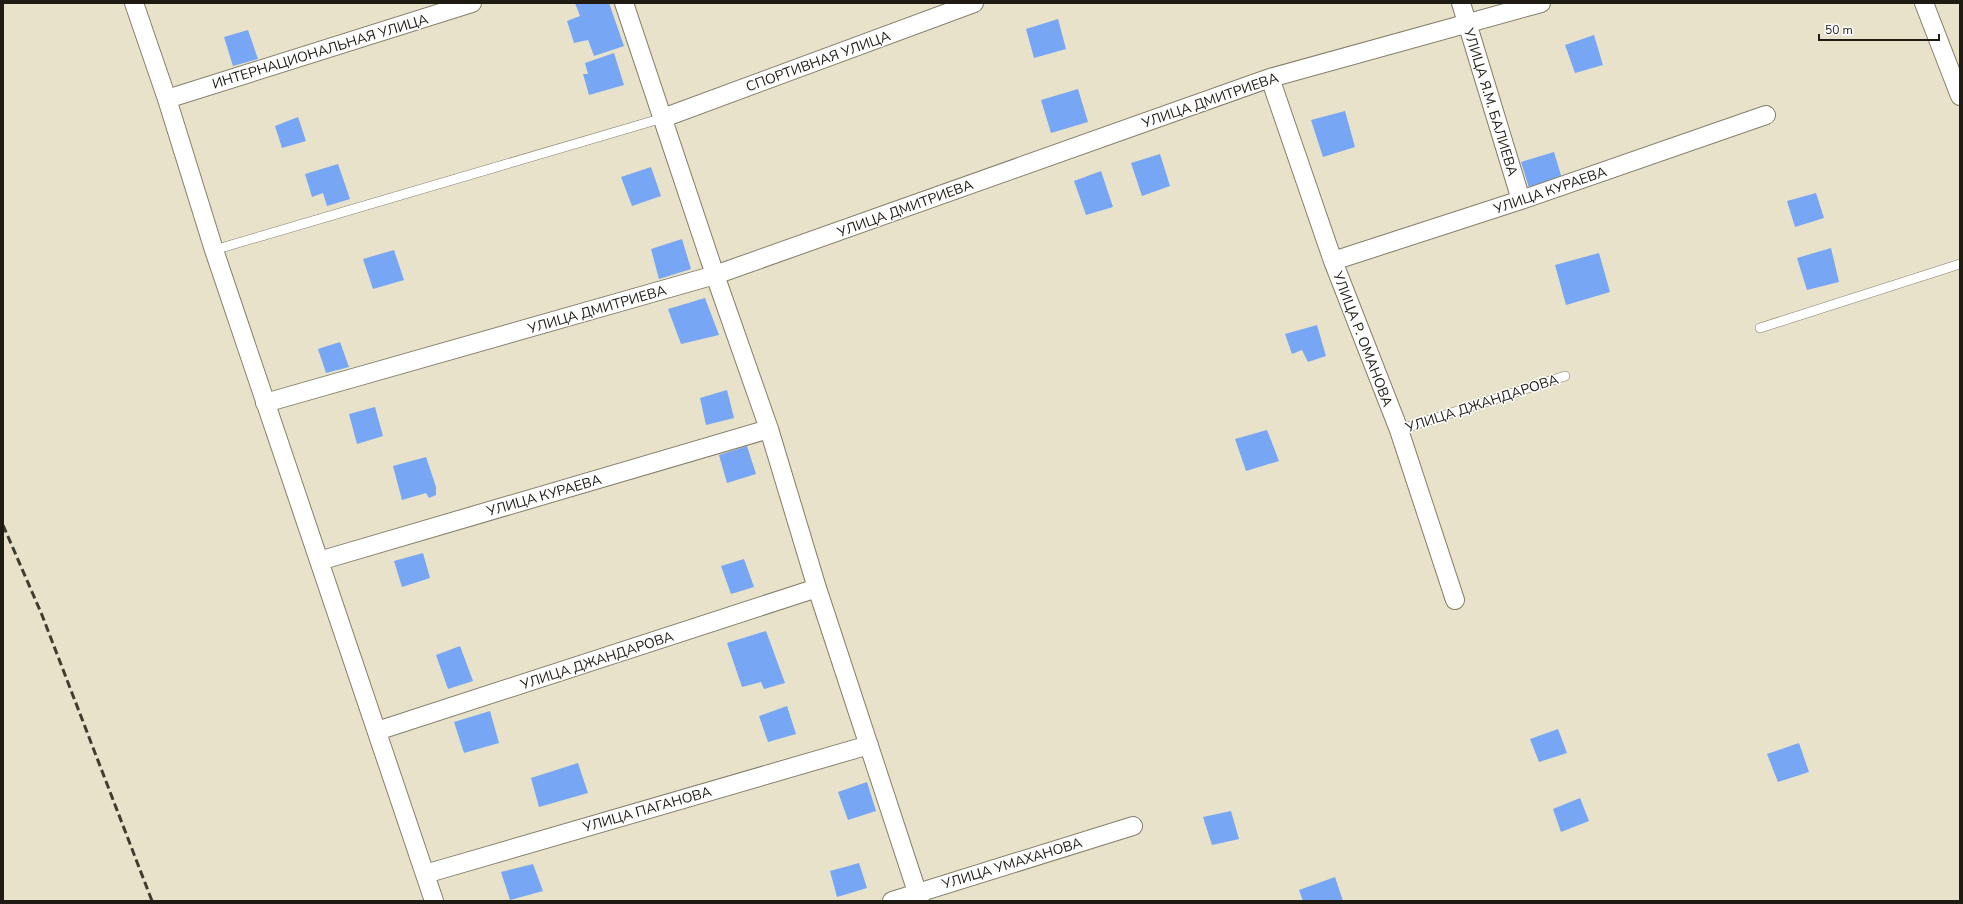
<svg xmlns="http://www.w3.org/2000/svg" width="1963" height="904" viewBox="0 0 1963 904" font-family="'Nunito Sans',sans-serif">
<rect width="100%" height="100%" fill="#e8e2ca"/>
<path fill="#77a6f4" d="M 575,3 L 609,3 L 624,46 L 594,56 L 588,40 L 574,43 L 567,21 L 580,16 Z
M 1058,19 L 1066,49 L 1034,58 L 1026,29 Z
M 248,30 L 258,59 L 233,66 L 224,37 Z
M 1594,35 L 1603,65 L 1575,73 L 1565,45 Z
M 614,53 L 624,85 L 589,95 L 583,74 L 588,74 L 585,63 Z
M 1078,89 L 1088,122 L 1051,133 L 1041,100 Z
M 1345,111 L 1355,147 L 1323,157 L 1311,120 Z
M 298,117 L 306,141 L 282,148 L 275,126 Z
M 1554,152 L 1563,182 L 1530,191 L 1521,162 Z
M 1160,154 L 1170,186 L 1142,196 L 1131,163 Z
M 338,164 L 350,199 L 327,206 L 323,193 L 312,197 L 305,174 Z
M 651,167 L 661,196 L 632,206 L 621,177 Z
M 1101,171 L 1113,207 L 1086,215 L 1074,181 Z
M 1816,193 L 1824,218 L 1795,227 L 1787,201 Z
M 682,239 L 691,269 L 659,279 L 651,249 Z
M 1831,248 L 1839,282 L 1807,290 L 1797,258 Z
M 394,250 L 404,280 L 373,289 L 363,259 Z
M 1599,253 L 1610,292 L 1566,305 L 1555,265 Z
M 705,298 L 719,335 L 681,344 L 668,309 Z
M 1317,325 L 1326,356 L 1308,362 L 1302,350 L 1292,354 L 1285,334 Z
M 340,342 L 349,367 L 326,373 L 318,349 Z
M 727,390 L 734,418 L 706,425 L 700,398 Z
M 375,407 L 383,436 L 357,444 L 349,414 Z
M 1267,430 L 1279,461 L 1246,471 L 1235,439 Z
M 747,446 L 756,474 L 727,483 L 719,455 Z
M 426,457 L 436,487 L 436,495 L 429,498 L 426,493 L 402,500 L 393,466 Z
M 423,553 L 430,578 L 402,587 L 394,561 Z
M 744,559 L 754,587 L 731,594 L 721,566 Z
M 766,631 L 785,683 L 764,689 L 761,682 L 742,687 L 727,643 Z
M 460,646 L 473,681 L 448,689 L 436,655 Z
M 787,706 L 796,734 L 768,742 L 759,716 Z
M 490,711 L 499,743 L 464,753 L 454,722 Z
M 1558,729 L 1567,753 L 1539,762 L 1530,739 Z
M 1799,743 L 1809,772 L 1778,782 L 1767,754 Z
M 578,763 L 588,793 L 539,807 L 531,778 Z
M 867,782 L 876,811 L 848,820 L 838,792 Z
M 1580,798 L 1589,821 L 1561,832 L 1553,809 Z
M 1231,811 L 1239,839 L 1212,845 L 1203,817 Z
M 859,863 L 867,888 L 837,897 L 830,871 Z
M 533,864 L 543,891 L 510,900 L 501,872 Z
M 1335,877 L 1343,901 L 1303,901 L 1299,890 Z"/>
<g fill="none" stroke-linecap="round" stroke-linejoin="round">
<g stroke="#857f6a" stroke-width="10">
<path id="lane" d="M 214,250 L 663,118
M 1760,328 L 1960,264
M 1399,430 L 1565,376"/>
</g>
<g stroke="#857f6a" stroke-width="20">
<path id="street" d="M 134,3 L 167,99 L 214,250 L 434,901
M 624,3 L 715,275 L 769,429 L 817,588 L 920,901
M 1461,3 L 1521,200
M 1924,3 L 1960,96
M 1270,78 L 1333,261 L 1399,430 L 1455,600
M 167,99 L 472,3
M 663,118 L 974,3
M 1333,261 L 1521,200 L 1766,115
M 265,403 L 715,275 L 1270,78 L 1541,3
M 319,561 L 769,429
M 377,731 L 817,588
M 425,874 L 869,745
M 892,901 L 1133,826"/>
</g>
<use href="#lane" stroke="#fff" stroke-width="9"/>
<use href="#street" stroke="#fff" stroke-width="18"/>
<path stroke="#3f3c31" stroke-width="3" stroke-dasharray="8 4" stroke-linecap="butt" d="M 3,525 L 42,615 L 152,901"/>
</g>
<g text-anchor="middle" stroke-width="3" stroke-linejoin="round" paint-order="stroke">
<g font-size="14" fill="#1e1b13" stroke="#fff">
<text transform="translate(320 51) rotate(-17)" y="5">ИНТЕРНАЦИОНАЛЬНАЯ УЛИЦА</text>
<text transform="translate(818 61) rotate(-20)" y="5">СПОРТИВНАЯ УЛИЦА</text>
<text transform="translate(1210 100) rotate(-19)" y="5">УЛИЦА ДМИТРИЕВА</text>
<text transform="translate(1491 102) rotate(73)" y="5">УЛИЦА Я.М. БАЛИЕВА</text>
<text transform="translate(1550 190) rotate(-19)" y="5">УЛИЦА КУРАЕВА</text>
<text transform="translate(905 208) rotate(-20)" y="5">УЛИЦА ДМИТРИЕВА</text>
<text transform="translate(597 309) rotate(-16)" y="5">УЛИЦА ДМИТРИЕВА</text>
<text transform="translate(1363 339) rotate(69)" y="5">УЛИЦА Р. ОМАНОВА</text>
<text transform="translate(1482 403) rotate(-18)" y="5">УЛИЦА ДЖАНДАРОВА</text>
<text transform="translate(544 495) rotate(-16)" y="5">УЛИЦА КУРАЕВА</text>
<text transform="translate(597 660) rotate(-18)" y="5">УЛИЦА ДЖАНДАРОВА</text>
<text transform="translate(647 809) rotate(-16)" y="5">УЛИЦА ПАГАНОВА</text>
<text transform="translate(1012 863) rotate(-17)" y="5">УЛИЦА УМАХАНОВА</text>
</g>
</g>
<rect width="1963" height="904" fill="none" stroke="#1e1b13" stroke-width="8"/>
<path d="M1819 34v6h120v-6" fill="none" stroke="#1e1b13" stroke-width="2"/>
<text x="1825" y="34" font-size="12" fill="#1e1b13" stroke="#ffffff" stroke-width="3" paint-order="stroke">50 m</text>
</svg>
